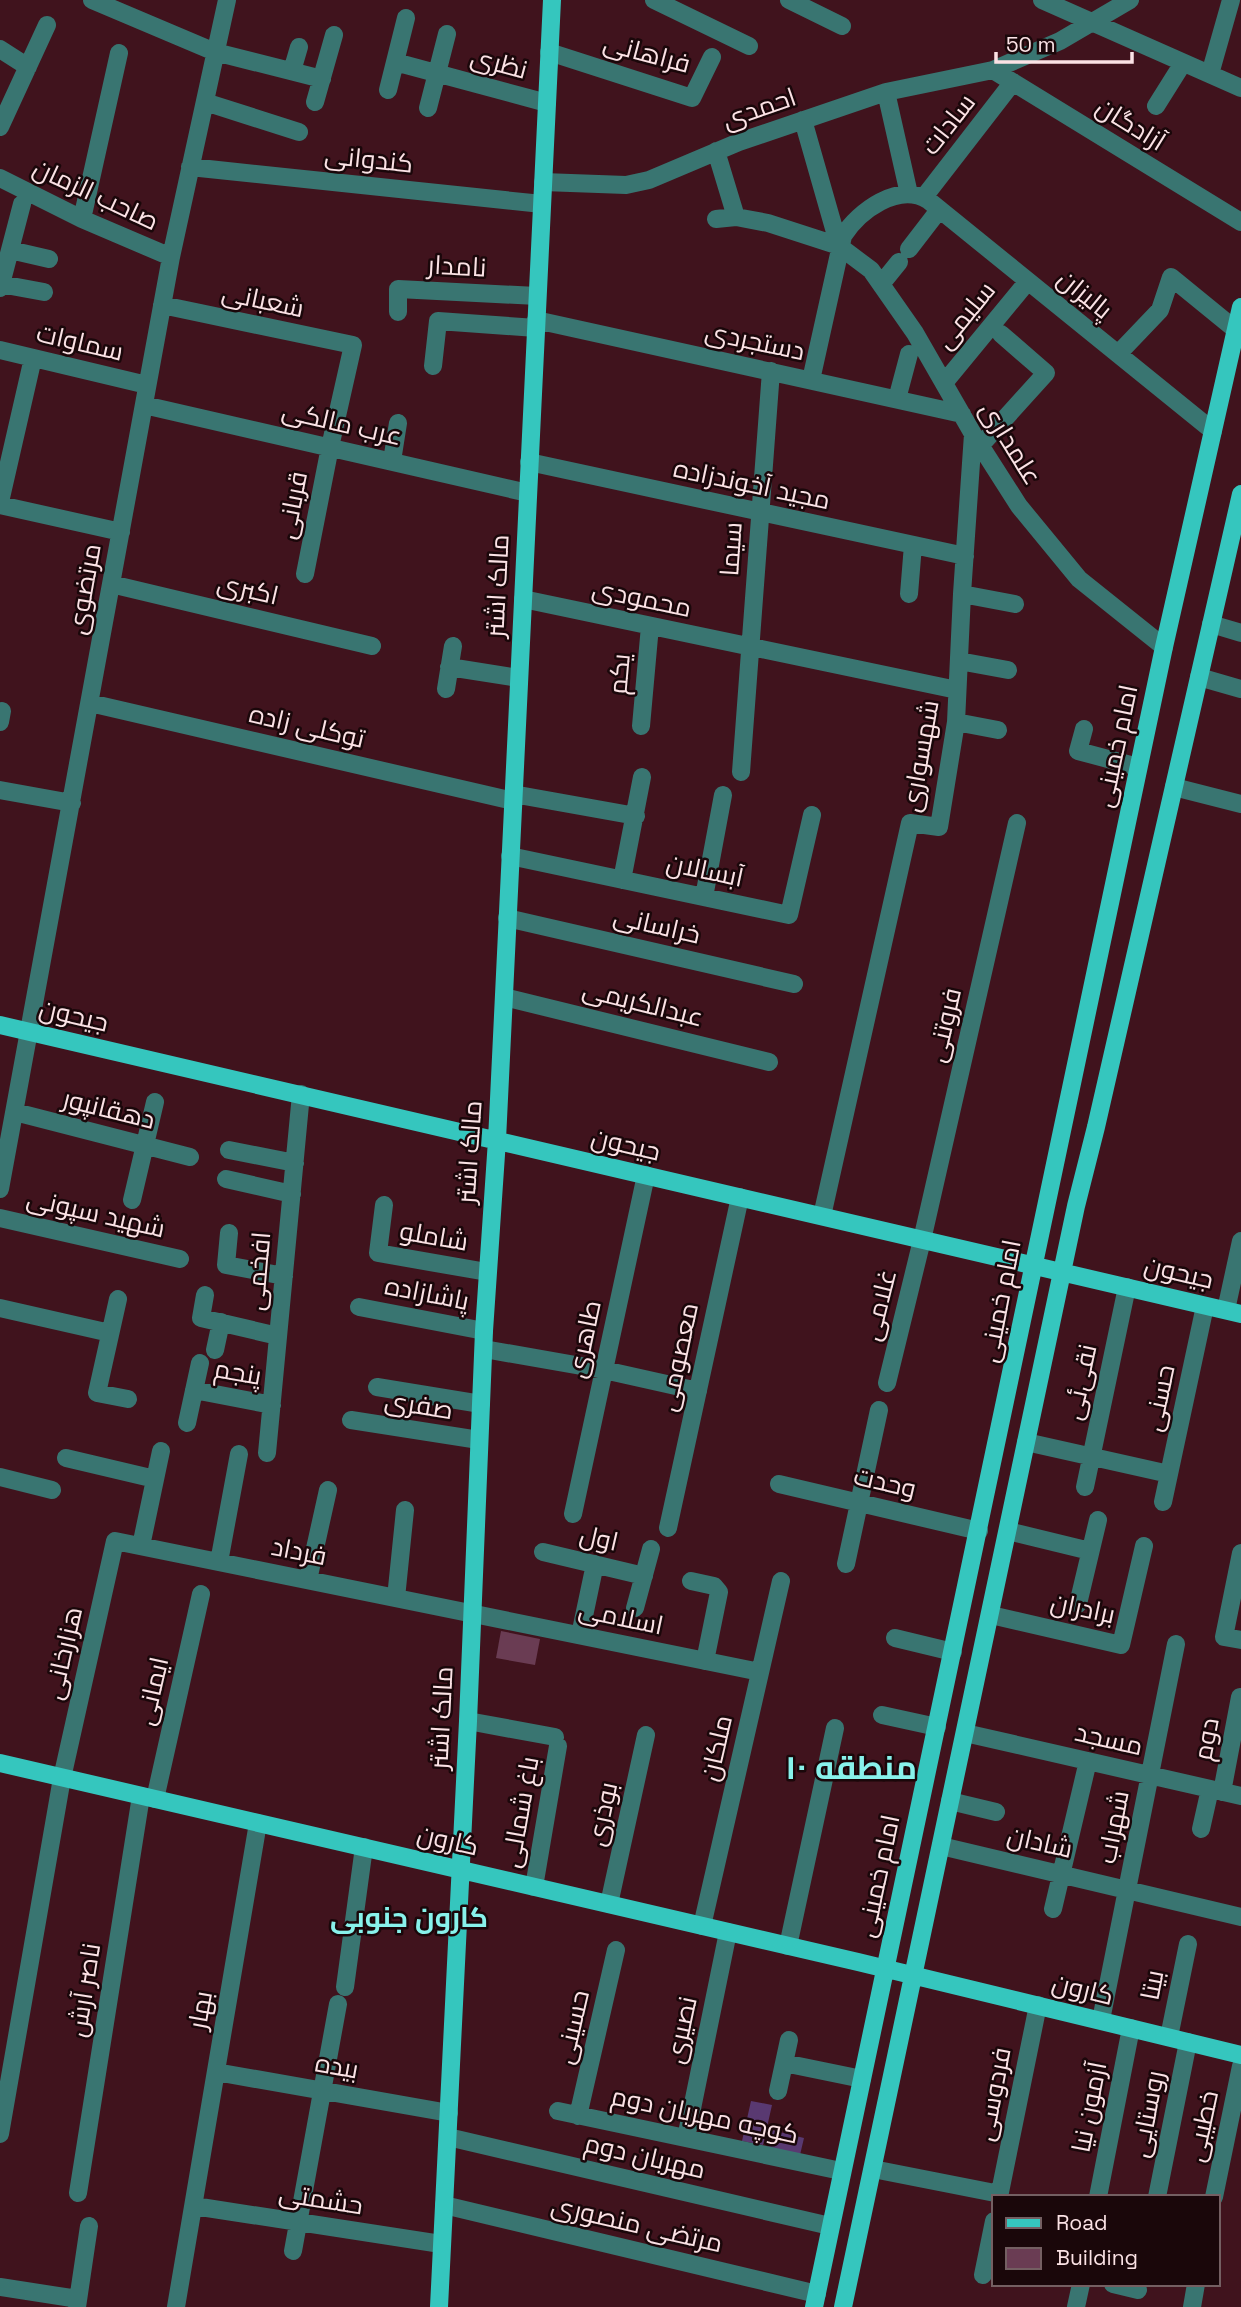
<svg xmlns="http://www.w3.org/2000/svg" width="1241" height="2307" viewBox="0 0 1241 2307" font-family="'Space Grotesk',Cairo,sans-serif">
<rect width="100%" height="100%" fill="#40131d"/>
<path fill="#593971" d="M 751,2101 L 772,2105 L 763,2145 L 742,2141 Z
M 772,2130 L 804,2138 L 800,2155 L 768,2147 Z"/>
<path fill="#6a3c53" d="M 501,1631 L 540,1639 L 535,1665 L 496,1658 Z"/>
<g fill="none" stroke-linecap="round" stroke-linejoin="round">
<path stroke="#397571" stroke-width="18" d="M 92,0 L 215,52 L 322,79
M 654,0 L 749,46
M 789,0 L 842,26
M 1042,0 L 1241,88
M 0,49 L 28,67
M 549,52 L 692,98 L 712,57
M 395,62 L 547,103
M 993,70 L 1241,222
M 292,71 L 299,47
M 1210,74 L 1231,0
M 388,90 L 406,18
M 886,92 L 909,194
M 205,102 L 299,132
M 315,102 L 334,35
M 1156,106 L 1183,63
M 428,108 L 447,34
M 803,120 L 839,246
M 0,127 L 47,25
M 716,151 L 736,217
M 190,167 L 542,204
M 0,178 L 82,219 L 171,257
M 543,182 L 626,185 L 649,180 L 739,142 L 886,92 L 993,70 L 1060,41 L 1130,0
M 924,197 L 1013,82
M 82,219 L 119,53
M 716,219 L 736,217 L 768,223 L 839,246 L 871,270 L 915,333 L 973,434 L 1019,506 L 1079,579 L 1164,647
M 909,249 L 939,210
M 10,250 L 49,259
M 882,283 L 899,262
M 1,284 L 44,292
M 0,288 L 22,204
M 162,305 L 353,345 L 330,447 L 305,574
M 398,312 L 398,289 L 537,296
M 536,320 L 962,414
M 0,350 L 147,385
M 1118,354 L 1160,310 L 1171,277 L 1236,330
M 433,366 L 438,321 L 536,328
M 811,380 L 843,236 C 859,211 898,182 928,200 L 1213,431
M 944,383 L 1028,281
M 897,399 L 909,354
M 144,405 L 528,493
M 980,446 L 1046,373 L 1001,334
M 392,461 L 398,423
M 529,462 L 965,556
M 0,502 L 33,358
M 0,505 L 121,532
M 111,584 L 372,646
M 909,594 L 913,545
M 962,594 L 1015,604
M 523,599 L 957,690
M 1211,624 L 1241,633
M 959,661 L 1008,670
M 449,667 L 519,678
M 1199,677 L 1241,689
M 446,689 L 453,646
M 90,703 L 513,801
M 0,722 L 2,711
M 956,722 L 998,730
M 641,726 L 650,626
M 1084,729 L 1078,751 L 1138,767
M 741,772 L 771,371
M 1174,787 L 1241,804
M 0,790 L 72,803
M 513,794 L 636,816
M 510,856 L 789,915 L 812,815
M 622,880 L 642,777
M 704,897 L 723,795
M 507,918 L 794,984
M 504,997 L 769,1062
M 15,1112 L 190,1157
M 229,1150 L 295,1163
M 226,1179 L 292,1194
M 0,1189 L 171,257 L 227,0
M 132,1200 L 155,1102
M 384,1205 L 378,1253 L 487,1272
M 822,1216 L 910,823 L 939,827 L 956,722 L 962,594 L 973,434
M 0,1218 L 180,1259
M 229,1233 L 226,1265 L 284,1276
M 205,1295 L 201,1318 L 278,1336
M 118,1299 L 97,1393 L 128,1399
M 359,1307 L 484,1331
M 0,1308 L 110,1333
M 1226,1310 L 1241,1241
M 484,1349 L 604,1370 L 698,1391
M 215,1350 L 221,1322
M 887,1383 L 922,1240 L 1017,823
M 377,1387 L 481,1404
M 194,1390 L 272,1405
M 351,1420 L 479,1440
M 187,1423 L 200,1363
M 1026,1442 L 1169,1474
M 267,1453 L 301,1094
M 66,1458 L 155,1479
M 0,1477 L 52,1490
M 779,1484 L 979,1531
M 1085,1487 L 1127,1287
M 1163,1502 L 1205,1306
M 573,1514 L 646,1175
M 668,1528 L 740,1197
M 1008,1531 L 1090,1551
M 141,1546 L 161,1451
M 543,1552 L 644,1576
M 1241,1553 L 1224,1637 L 1241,1640
M 219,1562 L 239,1454
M 846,1564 L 879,1410
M 308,1580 L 328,1490
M 691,1581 L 714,1586 L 719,1592 L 705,1661
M 396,1598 L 405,1510
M 1078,1604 L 1098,1520
M 635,1608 L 651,1549
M 991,1615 L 1121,1645 L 1144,1546
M 580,1635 L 595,1564
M 895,1638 L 953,1652
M 882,1715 L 937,1727
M 468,1721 L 555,1737
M 965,1733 L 1241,1796
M 1222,1792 L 1240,1697
M 155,1799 L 201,1594
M 950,1801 L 996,1812
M 1201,1829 L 1210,1789
M 941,1846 L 1241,1917
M 534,1887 L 558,1746
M 609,1904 L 646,1735
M 1053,1909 L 1088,1761
M 702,1926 L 781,1581
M 788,1946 L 835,1728
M 345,1987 L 364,1847
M 1101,2020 L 1176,1644
M 1169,2037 L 1188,1944
M 784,2063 L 862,2079
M 216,2072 L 449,2113
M 778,2091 L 789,2040
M 558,2111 L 841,2171
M 578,2116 L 616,1950
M 0,2134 L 62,1778 L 115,1541 L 760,1672
M 448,2137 L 830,2226
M 686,2138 L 728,1932
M 873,2169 L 1000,2194
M 78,2193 L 141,1796
M 999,2197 L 1038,2005
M 1098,2197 L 1131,2028
M 1157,2197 L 1188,2042
M 1214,2197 L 1241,2066
M 444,2205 L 817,2294
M 194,2206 L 441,2244
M 293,2251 L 338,2004
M 983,2275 L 994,2221
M 1113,2284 L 1138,2290
M 0,2287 L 78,2299
M 77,2307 L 89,2226
M 176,2307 L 258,1823
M 1076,2307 L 1081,2284
M 1192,2307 L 1196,2284"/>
<path stroke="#35c6be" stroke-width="18" d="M 0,1025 L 1241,1314
M 0,1763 L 858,1962 L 1241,2055
M 439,2307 L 468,1721 L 484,1331 L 497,1140 L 552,0
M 814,2307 L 1164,647 L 1241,307
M 843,2307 L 1076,1206 L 1096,1127 L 1241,494"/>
</g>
<g text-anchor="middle" stroke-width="5" stroke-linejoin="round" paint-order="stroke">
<g font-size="26" fill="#fbe2e5" stroke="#1a070a">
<text transform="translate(647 53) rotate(15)" y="9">فراهانی</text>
<text transform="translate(499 63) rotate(15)" y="9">نظری</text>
<text transform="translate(759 108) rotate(-19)" y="9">احمدی</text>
<text transform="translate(948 124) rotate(-52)" y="9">سادات</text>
<text transform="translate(1131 124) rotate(32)" y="9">آزادگان</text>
<text transform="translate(369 159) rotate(6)" y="9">کندوانی</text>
<text transform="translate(96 194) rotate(25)" y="9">صاحب الزمان</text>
<text transform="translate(457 266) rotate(3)" y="9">نامدار</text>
<text transform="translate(1085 294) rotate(39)" y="9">پالیزان</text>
<text transform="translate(263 300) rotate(12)" y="9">شعبانی</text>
<text transform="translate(965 315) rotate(-51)" y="9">سلیمی</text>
<text transform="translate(755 341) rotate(12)" y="9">دستجردی</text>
<text transform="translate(80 342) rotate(13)" y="9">سماوات</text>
<text transform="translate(342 423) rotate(13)" y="9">عرب مالکی</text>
<text transform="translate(1011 443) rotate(58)" y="9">علمداری</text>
<text transform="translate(752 484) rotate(12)" y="9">مجید آخوندزاده</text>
<text transform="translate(292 505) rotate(-79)" y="9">قربانی</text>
<text transform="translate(731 549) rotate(-86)" y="9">سیما</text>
<text transform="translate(497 586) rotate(-87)" y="9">مالک اشتر</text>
<text transform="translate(84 589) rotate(-80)" y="9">مرتضوی</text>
<text transform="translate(248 589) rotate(13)" y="9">اکبری</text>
<text transform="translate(642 598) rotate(12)" y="9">محمودی</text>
<text transform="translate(619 674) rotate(-85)" y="9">یکم</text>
<text transform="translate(307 726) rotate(13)" y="9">توکلی زاده</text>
<text transform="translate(1116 746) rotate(-78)" y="9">امام خمینی</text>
<text transform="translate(920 756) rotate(-80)" y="9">شهسواری</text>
<text transform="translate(705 870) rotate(12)" y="9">آبسالان</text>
<text transform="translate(657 925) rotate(13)" y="9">خراسانی</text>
<text transform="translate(643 1003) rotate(14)" y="9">عبدالکریمی</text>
<text transform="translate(74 1015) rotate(13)" y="9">جیحون</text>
<text transform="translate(944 1025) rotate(-77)" y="9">فروتنی</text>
<text transform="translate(109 1109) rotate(14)" y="9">دهقانپور</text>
<text transform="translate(626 1144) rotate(13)" y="9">جیحون</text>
<text transform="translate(469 1152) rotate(-86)" y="9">مالک اشتر</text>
<text transform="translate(96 1213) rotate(13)" y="9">شهید سپونی</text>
<text transform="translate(434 1236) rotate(10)" y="9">شاملو</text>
<text transform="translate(258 1271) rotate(-85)" y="9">افخمی</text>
<text transform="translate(1179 1272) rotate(13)" y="9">جیحون</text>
<text transform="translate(427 1293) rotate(11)" y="9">پاشازاده</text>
<text transform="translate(1000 1301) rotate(-79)" y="9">امام خمینی</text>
<text transform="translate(879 1305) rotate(-76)" y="9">غلامی</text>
<text transform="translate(584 1339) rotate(-78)" y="9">طاهری</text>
<text transform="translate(678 1357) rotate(-78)" y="9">معصومی</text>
<text transform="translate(238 1372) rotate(10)" y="9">پنجم</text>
<text transform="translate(1080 1382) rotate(-78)" y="9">نقی‌ئی</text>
<text transform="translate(1159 1398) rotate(-78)" y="9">حسنی</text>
<text transform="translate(419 1405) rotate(9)" y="9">صفری</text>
<text transform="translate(885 1482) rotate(13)" y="9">وحدت</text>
<text transform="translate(599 1538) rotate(13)" y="9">اول</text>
<text transform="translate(299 1551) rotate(11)" y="9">فرداد</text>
<text transform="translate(1083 1608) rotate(12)" y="9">برادران</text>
<text transform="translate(621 1617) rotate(12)" y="9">اسلامی</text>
<text transform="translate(63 1653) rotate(-77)" y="9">هزارخانی</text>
<text transform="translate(152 1691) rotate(-77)" y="9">ایمانی</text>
<text transform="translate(441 1718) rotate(-87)" y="9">مالک اشتر</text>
<text transform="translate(1109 1739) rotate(13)" y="9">مسجد</text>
<text transform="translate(1206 1739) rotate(-79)" y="9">دوم</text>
<text transform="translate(716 1748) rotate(-77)" y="9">ملکان</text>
<text transform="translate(520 1812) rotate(-80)" y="9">باغ شمالی</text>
<text transform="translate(602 1814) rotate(-78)" y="9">بوذری</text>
<text transform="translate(1113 1827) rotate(-79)" y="9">شهراب</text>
<text transform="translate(448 1840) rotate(13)" y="9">کارون</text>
<text transform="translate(1040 1842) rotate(13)" y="9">شادان</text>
<text transform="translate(878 1876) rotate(-78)" y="9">امام خمینی</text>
<text transform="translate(1152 1985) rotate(-79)" y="9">بیتا</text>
<text transform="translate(1083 1989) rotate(14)" y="9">کارون</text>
<text transform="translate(84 1990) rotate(-81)" y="9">ناصر آرش</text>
<text transform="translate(200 2010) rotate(-80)" y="9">بهار</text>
<text transform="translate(572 2027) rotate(-77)" y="9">حسینی</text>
<text transform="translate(681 2030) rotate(-78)" y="9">نصیری</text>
<text transform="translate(337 2066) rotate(10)" y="9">بیده</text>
<text transform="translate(993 2094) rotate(-79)" y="9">فردوسی</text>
<text transform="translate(1089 2107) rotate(-79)" y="9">آزمون نیا</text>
<text transform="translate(1147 2114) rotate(-79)" y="9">روستایی</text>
<text transform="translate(705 2115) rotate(12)" y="9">کوچه مهربان دوم</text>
<text transform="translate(1202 2126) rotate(-78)" y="9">خطیبی</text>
<text transform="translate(645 2156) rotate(13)" y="9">مهربان دوم</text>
<text transform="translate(321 2199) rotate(9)" y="9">حشمتی</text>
<text transform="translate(637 2224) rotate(13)" y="9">مرتضی منصوری</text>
</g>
<g font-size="28" font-weight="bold" fill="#88f2eb" stroke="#1a070a">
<text x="409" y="1927">کارون جنوبی</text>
</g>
<g font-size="33" font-weight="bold" fill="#88f2eb" stroke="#1a070a">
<text x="851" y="1779">منطقه ۱۰</text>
</g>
</g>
<rect x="992" y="2195" width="228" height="91" fill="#1a070a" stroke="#745f62" stroke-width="2"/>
<rect x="1006" y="2218" width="35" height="10" fill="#35c6be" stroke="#745f62" stroke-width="2"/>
<text x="1056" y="2230" font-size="21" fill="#fbe2e5">Road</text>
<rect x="1006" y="2248" width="35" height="21" fill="#6a3c53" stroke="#745f62" stroke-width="2"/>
<text x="1056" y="2265" font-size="21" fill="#fbe2e5">Building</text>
<path d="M996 52v10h136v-10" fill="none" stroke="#fbe2e5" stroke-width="3.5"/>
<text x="1006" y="52" font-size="21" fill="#fbe2e5" stroke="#1a070a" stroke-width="5" paint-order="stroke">50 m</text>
</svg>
